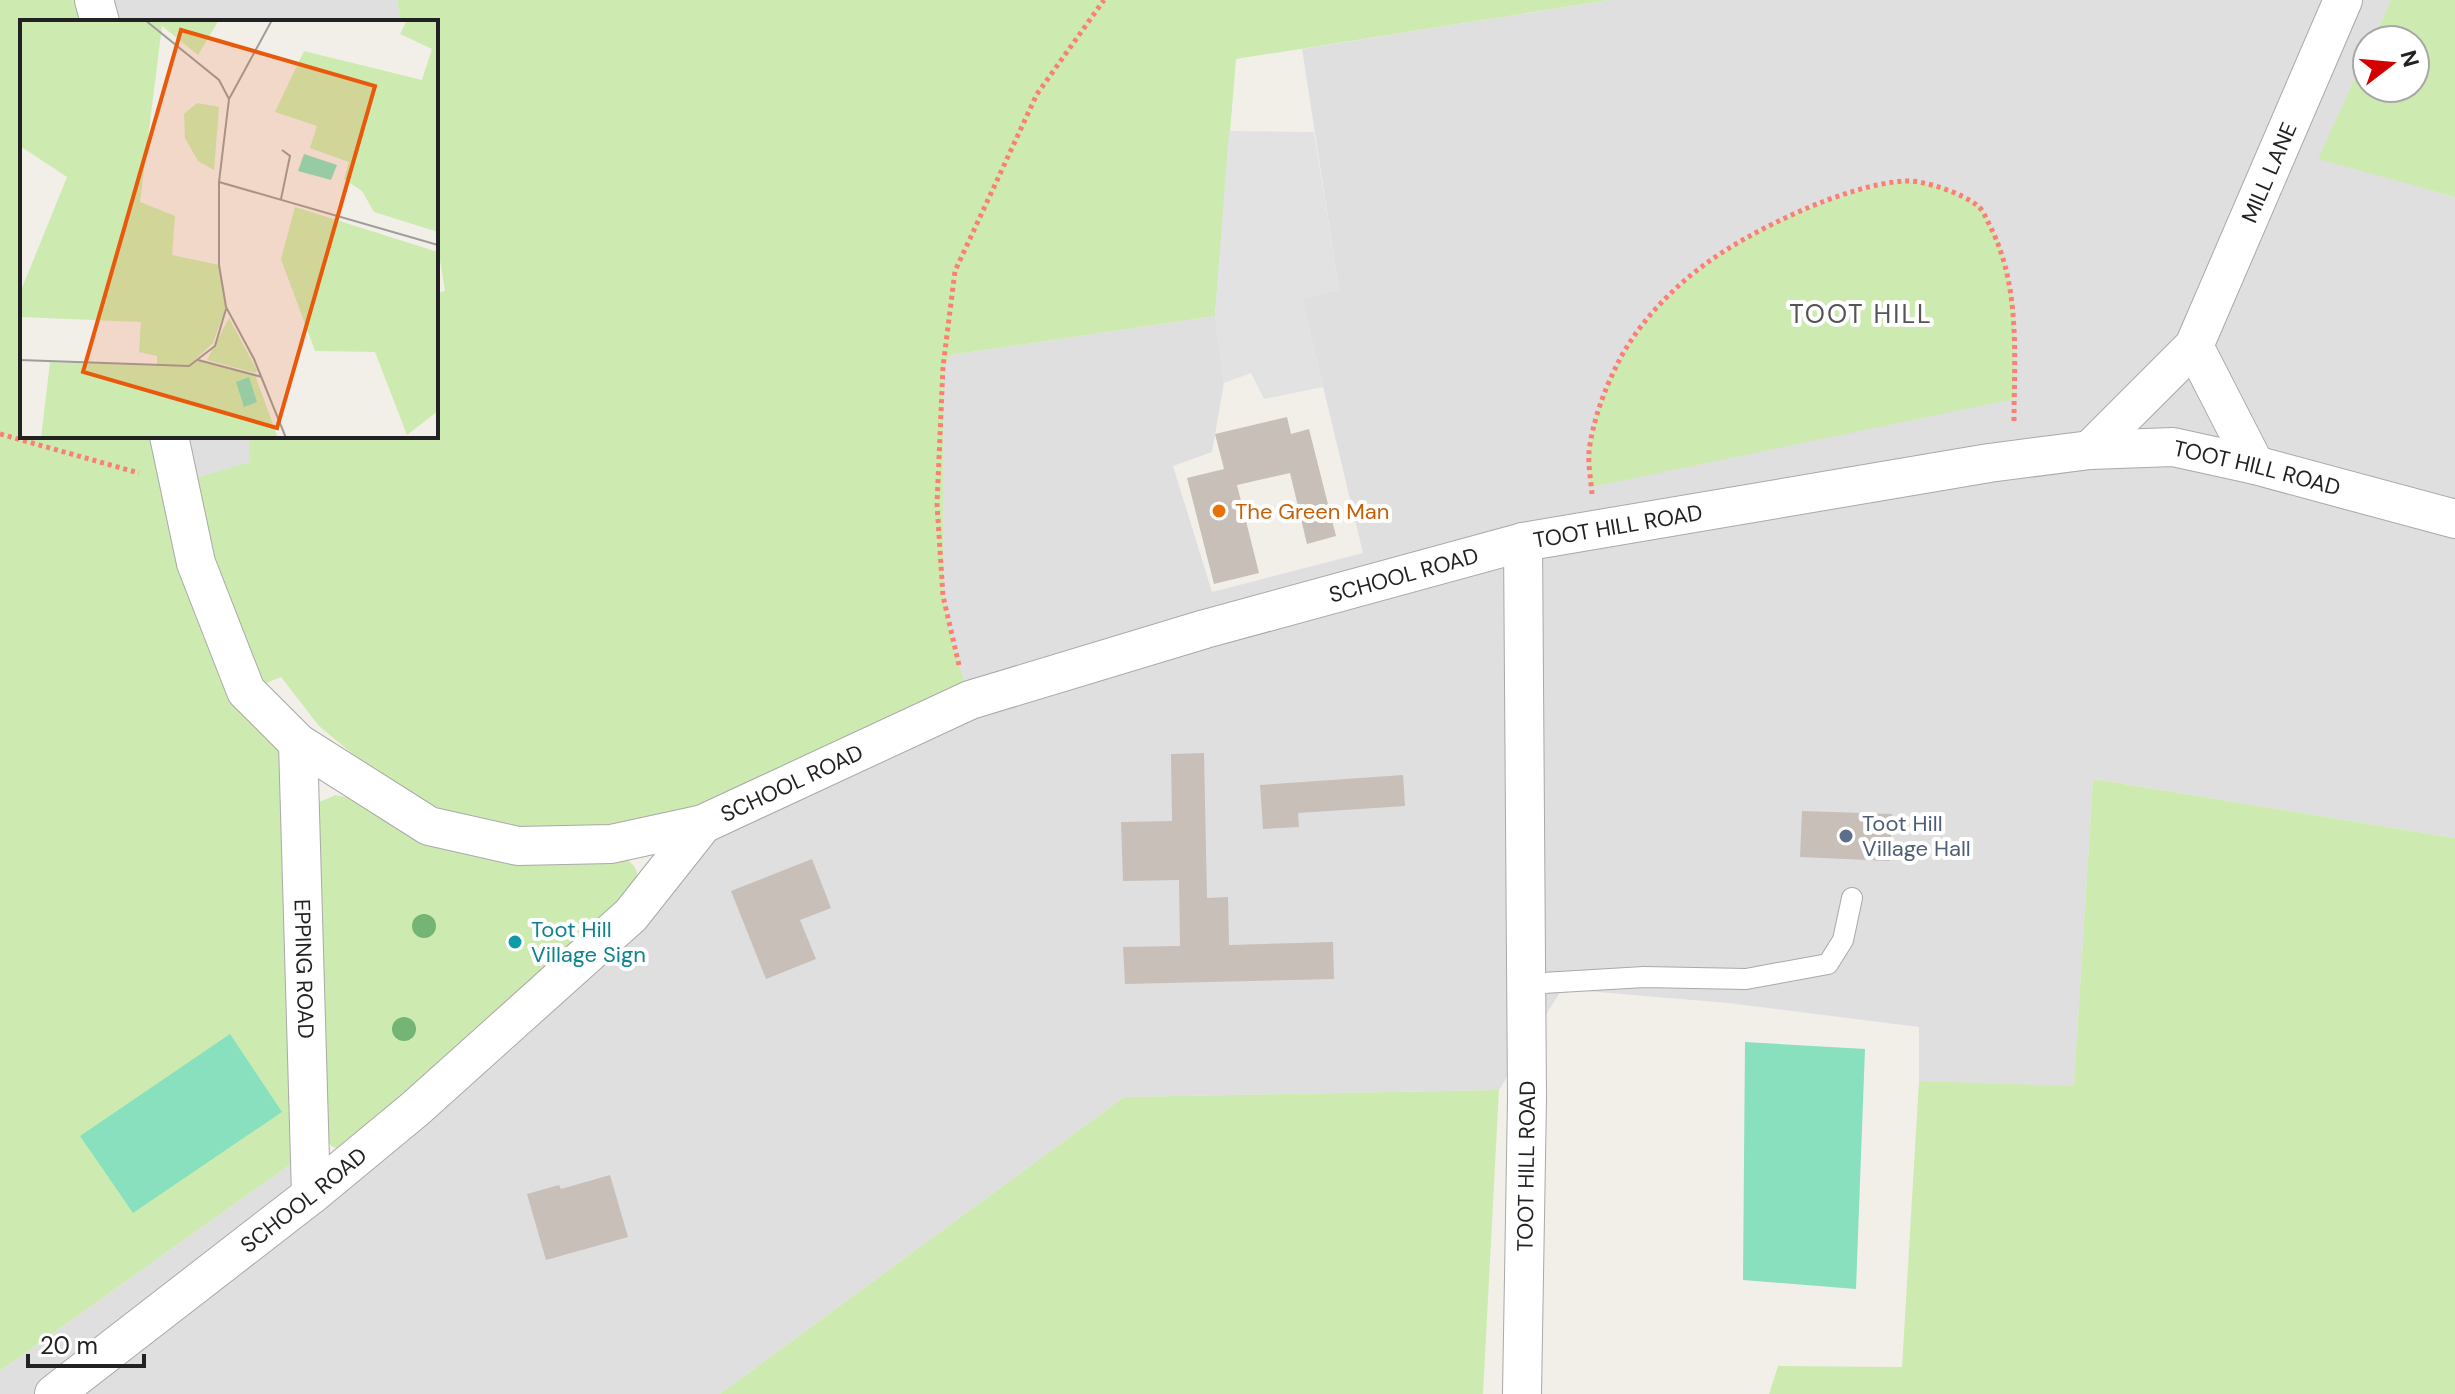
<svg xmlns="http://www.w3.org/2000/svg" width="2455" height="1394" viewBox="0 0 2455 1394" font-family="'DM Sans',sans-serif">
<rect width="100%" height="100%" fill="#f2efe9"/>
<path fill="#e0dfdf" d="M 77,0 L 397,0 L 401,22 L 83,22 Z
M 1610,0 L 2391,0 L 2373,40 L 2367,40 L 2367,52 L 2319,158 L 2455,197 L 2455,838 L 2093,779 L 2074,1087 L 1919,1081 L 1919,1027 L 1728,1003 L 1562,989 L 1499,1090 L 1124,1097 L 720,1394 L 0,1394 L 0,1371 L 310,1150 L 311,1194 L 703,824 L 969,700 L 953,646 L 943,596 L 943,367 L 951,355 L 1215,316 L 1224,383 L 1212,452 L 1173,466 L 1212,592 L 1363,553 L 1302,299 L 1339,289 L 1302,49 Z
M 170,436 L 249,436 L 251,462 L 179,483 Z"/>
<path fill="#cdebb0" d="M 0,0 L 77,0 L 83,22 L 22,22 L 22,436 L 169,436 L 179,483 L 250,462 L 249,436 L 436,436 L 436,293 L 445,291 L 436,236 L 436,22 L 401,22 L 397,0 L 1610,0 L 1236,59 L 1215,316 L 951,355 L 943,368 L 943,596 L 953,646 L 970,700 L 703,824 L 505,828 L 439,808 L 378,775 L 319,726 L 281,677 L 247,691 L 298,743 L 310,1150 L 0,1371 Z
M 2391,0 L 2455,0 L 2455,197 L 2318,159 L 2367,52 L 2367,88 L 2415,88 L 2415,40 L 2373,40 Z
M 1906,181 L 1943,188 L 1980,206 L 2000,245 L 2014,303 L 2014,399 L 1591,487 C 1591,475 1588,462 1590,450 C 1612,295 1765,207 1906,181 Z
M 2093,779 L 2455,838 L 2455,1394 L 1769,1394 L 1778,1366 L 1902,1367 L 1919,1081 L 2074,1086 Z
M 336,795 L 625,859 C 636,865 640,873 635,886 L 346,1147 L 335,1148 L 326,1142 L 317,803 Z
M 1499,1090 L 1483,1394 L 720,1394 L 1124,1097 Z"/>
<path fill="#88e0be" d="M 230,1034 L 282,1112 L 133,1213 L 80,1136 Z
M 1745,1042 L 1865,1049 L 1856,1289 L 1743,1280 Z"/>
<path fill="#e2e2e2" d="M 1229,131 L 1314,132 L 1339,289 L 1302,299 L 1323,387 L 1264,399 L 1251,373 L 1224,383 L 1215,316 Z"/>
<path fill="#c7bfb8" d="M 1287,417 L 1291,434 L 1309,429 L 1336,536 L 1307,544 L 1290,473 L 1237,485 L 1259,573 L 1214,584 L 1187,478 L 1224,469 L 1215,434 Z
M 1204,753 L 1207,898 L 1228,897 L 1229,945 L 1333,942 L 1334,979 L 1125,984 L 1123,947 L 1180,946 L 1179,880 L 1123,881 L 1121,822 L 1172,821 L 1171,754 Z
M 1403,775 L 1405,806 L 1298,813 L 1299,827 L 1263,829 L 1260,785 Z
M 1802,811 L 1892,814 L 1890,861 L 1800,857 Z
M 812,859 L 831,908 L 800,920 L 816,959 L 766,979 L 731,891 Z
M 610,1175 L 628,1237 L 546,1260 L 527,1194 L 559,1185 L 561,1189 Z"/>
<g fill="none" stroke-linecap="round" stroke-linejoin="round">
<g stroke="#a9a9a9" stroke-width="22">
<path id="service" d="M 1526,984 L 1644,977 L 1746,979 L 1828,964 L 1843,940 L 1852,898"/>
</g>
<g stroke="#a9a9a9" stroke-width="40">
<g id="minor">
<path d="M 94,0 L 100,22"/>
<path d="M 2194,346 L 2255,465"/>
<path d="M 169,436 L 196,563 L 246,691 L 298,743 L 429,826 L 518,846 L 611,844 L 703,824"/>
<path id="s1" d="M 2090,450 L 2194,346 L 2343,0"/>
<path id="s2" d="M 298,743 L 311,1195"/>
<path id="s3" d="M 54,1394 L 311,1195 L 415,1109 L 631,915 L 703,824 L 970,700 L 1205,629 L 1523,542 L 1989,463 L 2090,450 L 2173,447 L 2255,465 L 2455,519"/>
<path id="s4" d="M 1522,1394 L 1527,1099 L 1523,542"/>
</g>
</g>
<path stroke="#fa8072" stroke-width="5" stroke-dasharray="4 4" stroke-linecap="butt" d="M 0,434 L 139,473
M 1592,494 C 1591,481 1588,465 1589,452 C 1592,424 1604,390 1617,365 C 1635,327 1670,290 1704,265 C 1751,230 1845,185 1904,181 C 1924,180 1962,193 1978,206 C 1983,210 1987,220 1990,226 C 2021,287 2014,356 2014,423
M 959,665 L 943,596 L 937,504 L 943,367 L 955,271 L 1037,94 L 1104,0"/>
<use href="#service" stroke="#fff" stroke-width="20"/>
<use href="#minor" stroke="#fff" stroke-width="38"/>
</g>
<g fill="#74b475">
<circle cx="424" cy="926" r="12"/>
<circle cx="404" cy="1029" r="12"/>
</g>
<circle fill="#e8710a" stroke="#fff" stroke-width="3" cx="1219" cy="511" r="8"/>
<circle fill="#5c6f8a" stroke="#fff" stroke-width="3" cx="1846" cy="836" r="8"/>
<circle fill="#0f9aa8" stroke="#fff" stroke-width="3" cx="515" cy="942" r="8"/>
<g text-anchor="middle" stroke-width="8" stroke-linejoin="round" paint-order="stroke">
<g font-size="22" fill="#222" stroke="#fff">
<text dy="8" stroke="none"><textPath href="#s1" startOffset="336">MILL LANE</textPath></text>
<text dy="8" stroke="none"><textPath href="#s3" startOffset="2480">TOOT HILL ROAD</textPath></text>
<text dy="8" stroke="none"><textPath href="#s3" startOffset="1832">TOOT HILL ROAD</textPath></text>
<text dy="8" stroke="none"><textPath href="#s3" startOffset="1612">SCHOOL ROAD</textPath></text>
<text dy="8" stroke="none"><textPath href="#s3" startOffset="964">SCHOOL ROAD</textPath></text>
<text dy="8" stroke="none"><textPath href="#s2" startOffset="226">EPPING ROAD</textPath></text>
<text dy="8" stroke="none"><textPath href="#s4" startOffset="228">TOOT HILL ROAD</textPath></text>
<text dy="8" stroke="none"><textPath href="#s3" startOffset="316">SCHOOL ROAD</textPath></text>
</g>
<g font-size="22" fill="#c56008" stroke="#fff" text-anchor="start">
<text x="1235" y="519">The Green Man</text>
</g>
<g font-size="22" fill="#4e5e75" stroke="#fff" text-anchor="start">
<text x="1862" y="831">Toot Hill<tspan x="1862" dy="25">Village Hall</tspan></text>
</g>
<g font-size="22" fill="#0d838f" stroke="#fff" text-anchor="start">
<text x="531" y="937">Toot Hill<tspan x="531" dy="25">Village Sign</tspan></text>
</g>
<g font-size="26" letter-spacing="2" fill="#555" stroke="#fff">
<text x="1861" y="323">TOOT HILL</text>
</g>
</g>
<g transform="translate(20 20)">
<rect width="418" height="418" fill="#f2efe9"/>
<path d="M 0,0 L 199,0 L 178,35 L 142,6 L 120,182 L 155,196 L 152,235 L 199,245 L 206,287 L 193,323 L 169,345 L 178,340 L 235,355 L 258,418 L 21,418 L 30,342 L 137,346 L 137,336 L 119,332 L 121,302 L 0,297 L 0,273 L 47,157 L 0,126 ZM 387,0 L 418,0 L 418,212 L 354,192 L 342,171 L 324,159 L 329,142 L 290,128 L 297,106 L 255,92 L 284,31 L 402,60 L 412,29 L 380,14 ZM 177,83 L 199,87 L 194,150 L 178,141 L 165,118 L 164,94 ZM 275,187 L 418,232 L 418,391 L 387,415 L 355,332 L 295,331 L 261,239 ZM 209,298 L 237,350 L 235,353 L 187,340 Z" fill="#cdebb0"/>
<path d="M 284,134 L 317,145 L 311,160 L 278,151 ZM 229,357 L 237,382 L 224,387 L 216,362 Z" fill="#88e0be"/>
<path fill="none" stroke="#9f9d99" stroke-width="2" d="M 125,0 L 199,60 L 209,79M 252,0 L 209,79 L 199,162 L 199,245 L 206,287 L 234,339 L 266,418M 199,162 L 418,225M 261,179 L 270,136 L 262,130M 0,340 L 169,346 L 195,326 L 206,289M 178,340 L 242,357"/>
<path fill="#e8590c" fill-opacity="0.15" stroke="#e8590c" stroke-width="4" d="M 161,10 L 355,66 L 257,408 L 63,352 Z"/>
<rect width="418" height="418" fill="none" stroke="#222" stroke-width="4"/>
</g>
<g transform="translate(2391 64) rotate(74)"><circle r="38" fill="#ffffff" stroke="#a7a7a7" stroke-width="2"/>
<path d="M0-6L14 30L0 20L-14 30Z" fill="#d40000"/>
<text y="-12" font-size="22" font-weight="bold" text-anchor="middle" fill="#222222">N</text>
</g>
<path d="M28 1354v12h116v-12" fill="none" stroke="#222222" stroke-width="4"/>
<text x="40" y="1354" font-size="24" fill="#222222" stroke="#ffffff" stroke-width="6" paint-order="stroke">20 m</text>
</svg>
